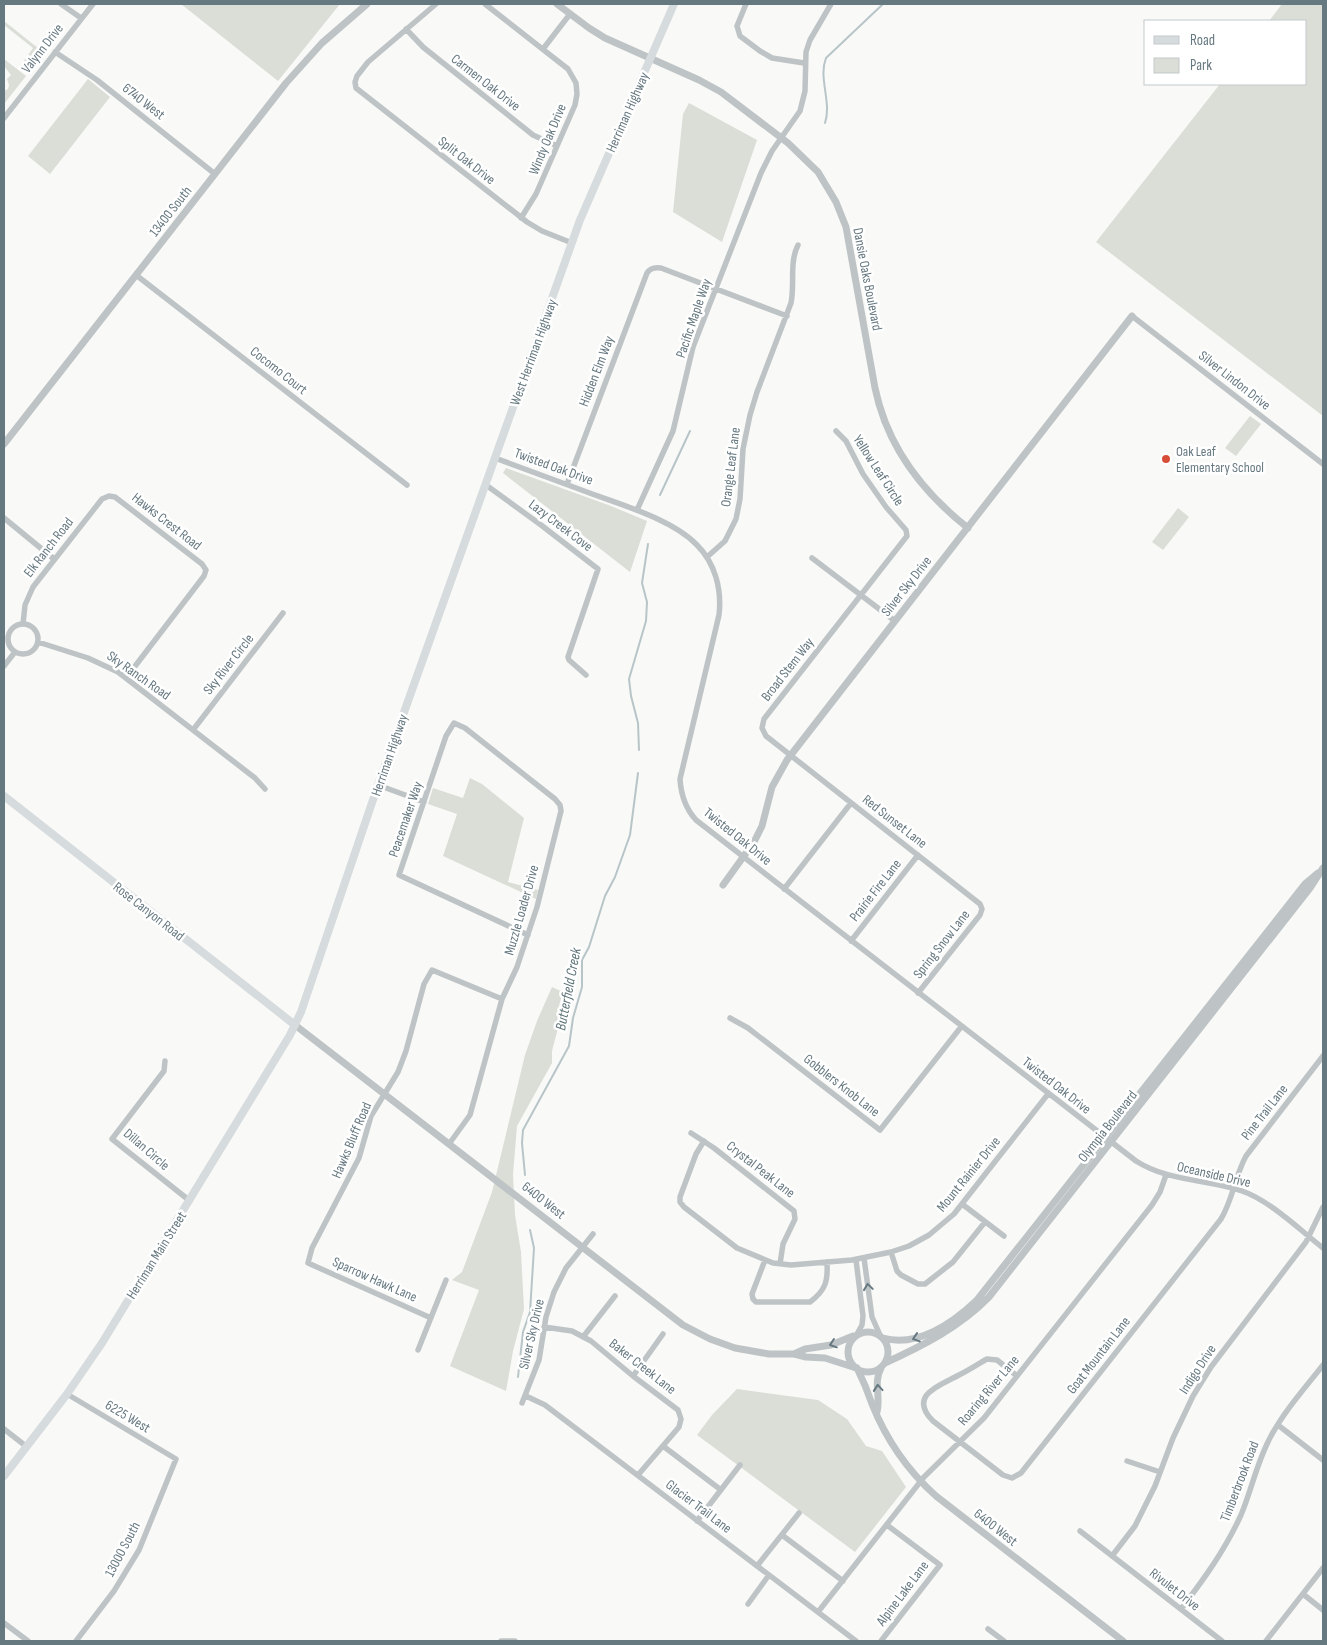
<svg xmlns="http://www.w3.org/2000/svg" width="1327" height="1645" viewBox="0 0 1327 1645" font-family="'Sofia Sans Condensed',sans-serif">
<rect width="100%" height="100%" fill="#f9f9f7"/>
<path fill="#daded7" d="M 181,4 L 340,4 L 278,81 Z
M 1282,4 L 1323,4 L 1323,416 L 1096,242 L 1220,84 L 1306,84 L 1306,21 L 1269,21 Z
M 4,21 L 43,52 L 31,69 L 23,62 L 33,48 L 4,25 Z
M 4,59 L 26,76 L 4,104 L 4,91 L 8,89 L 9,85 L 7,79 L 11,75 L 4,66 Z
M 88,79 L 110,97 L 50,174 L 28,156 Z
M 689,103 L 757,140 L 722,242 L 673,212 L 683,114 Z
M 1250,416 L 1261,424 L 1236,456 L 1225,448 Z
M 506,468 L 611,506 L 647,521 L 630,572 L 503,473 Z
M 1178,508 L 1189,517 L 1163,550 L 1152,542 Z
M 470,778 L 482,784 L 524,818 L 508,882 L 538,890 L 536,899 L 443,856 L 457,814 L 428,804 L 433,788 L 463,798 Z
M 552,987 L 563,992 L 558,1009 L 559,1024 L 552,1051 L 552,1063 L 517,1126 L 513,1174 L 515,1215 L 521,1252 L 524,1309 L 513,1351 L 506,1391 L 450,1366 L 479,1290 L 452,1280 L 462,1272 L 492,1192 L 525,1055 L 537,1021 Z
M 737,1389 L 818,1400 L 847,1419 L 866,1446 L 882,1451 L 906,1487 L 855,1552 L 697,1435 L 712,1415 Z"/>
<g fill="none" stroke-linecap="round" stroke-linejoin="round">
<path stroke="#b8c5c8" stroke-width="2" d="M 825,123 C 832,102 818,78 826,58 L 883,4
M 660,495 L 690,431
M 639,750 L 638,723 L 631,696 L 629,679 L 646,621 L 647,602 L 642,583 L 648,544
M 525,1175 L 522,1143 L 523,1130 L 569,1046 L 573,1018 L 582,987 L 582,960 L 589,947 L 605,896 L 615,877 L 630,835 L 638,773
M 518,1377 L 523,1332 L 530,1312 L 534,1248 L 530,1230"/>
<path stroke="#bec4c6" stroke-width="5.5" d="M 61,4 L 81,18
M 436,4 L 368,62 L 357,76 L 355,82 L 356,88 L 527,222 L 542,231 L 572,243
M 485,4 L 568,69 L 576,83 L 577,94 L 575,105 L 536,194 L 521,218
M 746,4 L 737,26 L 740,36 L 760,51 L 772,58 L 804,63
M 406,29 L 423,47 L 533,135 L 557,146
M 543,49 L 570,14
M 55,52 L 97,80 L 215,174
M 4,118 L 93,4
M 136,275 L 407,485
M 1132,316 L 1323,464
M 836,431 L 846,441 L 863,474 L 886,507 L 906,530 L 907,536 L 764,719 L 762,728 L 766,736 L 980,904 L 982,909 L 980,915 L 918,993
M 495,458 C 528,470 562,483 595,495 C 626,506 674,521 697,545 C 715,563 722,589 719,615 L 680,779 C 681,795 685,808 696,820 L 1136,1161 C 1169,1182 1207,1179 1242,1191 C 1269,1200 1300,1230 1323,1248
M 567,484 L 647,273 C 650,268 655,267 661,268 L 787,316
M 486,485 L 541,525 L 598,569 L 568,657 L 569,660 L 586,675
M 637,510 L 673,431 L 693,347 L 761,173 L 772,151 L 800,111 L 805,91 L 806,52 L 810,40 L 831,4
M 4,518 L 54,559
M 707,557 L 725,541 L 736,519 L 740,499 L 743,449 L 750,415 L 757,392 L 791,303 C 795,284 789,263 798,245
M 812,558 L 895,621
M8 639a15 15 0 1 1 30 0a15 15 0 1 1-30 0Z
M 23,624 L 25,605 L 33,587 L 102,499 L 109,496 L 115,497 L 202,564 L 206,570 L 204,576 L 126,678
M 38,642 L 88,658 L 118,672 L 255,778 L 265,789
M 4,666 L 15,652
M 193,730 L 283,613
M 378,785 L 424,802
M 784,889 L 851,803
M 851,941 L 918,855
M 730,1018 L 748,1028 L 880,1130 L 961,1027
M 165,1061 L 164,1071 L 112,1139 L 190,1201
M 691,1133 L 714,1148 L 794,1211 L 795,1219 L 783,1244 L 780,1264
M 704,1141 L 696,1154 L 680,1197 L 680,1202 L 684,1207 L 737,1248 L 773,1263 L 791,1265 L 852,1260 L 891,1252 L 909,1246 L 929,1235 L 954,1214 L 1048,1094
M 449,1144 L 470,1115 L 502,999 L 517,967 L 537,907 L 561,811 L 560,805 L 555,799 L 465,728 L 454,723 L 446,736 L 399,875 L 528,935
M 962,1204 L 1004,1236
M 891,1252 L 897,1271 L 901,1275 L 918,1284 L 925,1284 L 953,1262 L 985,1222
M 864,1258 L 872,1317 L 880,1335
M 765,1260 L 752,1294 L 753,1299 L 756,1302 L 810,1302 C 826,1290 828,1281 827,1262
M 856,1260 L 863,1316 L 862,1325 L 857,1334
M 431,1318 L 308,1263 L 312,1248 L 359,1158 L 371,1116 L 398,1072 L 406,1051 L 424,984 L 432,970 L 502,999
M 544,1327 L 572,1331 L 591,1341 L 633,1376 L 678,1410 L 681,1419 L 679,1427 L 638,1475
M 583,1337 L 615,1296
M 418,1350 L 446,1280
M 633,1376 L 663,1334
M 1017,1376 L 997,1360 L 987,1359 C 978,1364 969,1370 959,1375 C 941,1385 907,1395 933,1421 L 1003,1475 L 1012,1478 L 1021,1473 L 1221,1219 C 1233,1199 1235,1176 1246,1156 L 1323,1056
M 67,1394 L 176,1459 L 139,1550 L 114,1591 L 76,1641
M 526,1396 L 545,1405 L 856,1641
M 522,1403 L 539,1360 L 546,1317 L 554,1292 L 566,1268 L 593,1234
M 1278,1425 L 1323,1460
M 4,1429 L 27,1447
M 663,1446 L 721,1490
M 1127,1461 L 1160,1472
M 697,1521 L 740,1465
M 1080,1531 L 1222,1641
M 782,1535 L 843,1581
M 1112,1556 L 1135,1526 L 1155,1486 L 1173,1438 L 1193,1396 L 1211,1367 L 1306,1242 L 1323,1207
M 757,1566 L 799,1513
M 1303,1594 L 1323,1610
M 748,1604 L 769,1575
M 1181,1609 C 1204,1579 1225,1550 1241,1515 C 1252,1489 1257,1461 1271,1436 C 1285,1410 1305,1388 1323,1365
M 818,1612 L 924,1477 L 984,1418 L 1152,1205 L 1160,1192 L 1166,1175
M 4,1623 L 28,1641
M 988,1629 L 1004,1641
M 501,1641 L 515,1641
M 881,1641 L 940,1565 L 887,1525
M 1266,1641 L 1323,1568"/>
<path stroke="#bec4c6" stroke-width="7" d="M 557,4 L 589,28 L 605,38 L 699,80 L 721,92 L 788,143 L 818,172 L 836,202 L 846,227 L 875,388 C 887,446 921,491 968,528
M 4,444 L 286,83 L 322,43 L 367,4
M 723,885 L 754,842 L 762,826 L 772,787 L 787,760 L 1132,316
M 295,1025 L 683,1325 L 710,1339 L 735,1348 L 769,1354 L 794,1354 L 806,1357 L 825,1358 L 856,1368
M848 1352a20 20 0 1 1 40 0a20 20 0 1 1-40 0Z
M 883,1338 C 917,1348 953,1323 977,1300 L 1305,884 L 1318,873
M 794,1354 L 805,1349 L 831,1345 L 853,1336
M 885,1363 C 922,1346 960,1327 989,1297 L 1310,888 L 1323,868
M 857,1368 C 863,1380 868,1392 872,1404 C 886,1439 908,1471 936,1496 L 1123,1641
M 877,1412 C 881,1396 873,1383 881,1368"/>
<path stroke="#d6dbde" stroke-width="8" d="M 4,796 L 295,1025
M 4,1476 L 67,1394 L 102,1343 L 290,1035 L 301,1012 L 378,785 L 580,220 L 674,4"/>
</g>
<defs><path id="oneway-chevron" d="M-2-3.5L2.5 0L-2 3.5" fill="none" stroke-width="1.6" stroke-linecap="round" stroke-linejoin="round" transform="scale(1.25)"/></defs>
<g stroke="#667880">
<use href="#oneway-chevron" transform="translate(868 1287) rotate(-98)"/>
<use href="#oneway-chevron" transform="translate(916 1338) rotate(162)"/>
<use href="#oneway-chevron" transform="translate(833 1344) rotate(161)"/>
<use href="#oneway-chevron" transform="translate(878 1388) rotate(-95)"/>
</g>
<circle fill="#d84d38" stroke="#fff" stroke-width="2" cx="1166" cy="459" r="5"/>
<g text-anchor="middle" stroke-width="5" stroke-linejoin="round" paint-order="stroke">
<g font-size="14" fill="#667880" stroke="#fff">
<text transform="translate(42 48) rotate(-52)" y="5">Valynn Drive</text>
<text transform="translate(486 82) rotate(38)" y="5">Carmen Oak Drive</text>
<text transform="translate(144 101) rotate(38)" y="5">6740 West</text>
<text transform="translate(627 112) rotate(-66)" y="5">Herriman Highway</text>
<text transform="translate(547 139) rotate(-67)" y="5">Windy Oak Drive</text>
<text transform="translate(467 160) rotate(38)" y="5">Split Oak Drive</text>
<text transform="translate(170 211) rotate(-52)" y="5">13400 South</text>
<text transform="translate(868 279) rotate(79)" y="5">Dansie Oaks Boulevard</text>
<text transform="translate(693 318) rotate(-71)" y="5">Pacific Maple Way</text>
<text transform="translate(533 352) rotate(-70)" y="5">West Herriman Highway</text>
<text transform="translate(279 370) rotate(38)" y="5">Cocomo Court</text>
<text transform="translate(596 371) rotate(-69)" y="5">Hidden Elm Way</text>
<text transform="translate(1235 380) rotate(38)" y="5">Silver Lindon Drive</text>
<text transform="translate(554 466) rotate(20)" y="5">Twisted Oak Drive</text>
<text transform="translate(730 467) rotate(-83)" y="5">Orange Leaf Lane</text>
<text transform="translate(879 470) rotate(57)" y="5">Yellow Leaf Circle</text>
<text transform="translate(167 521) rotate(38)" y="5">Hawks Crest Road</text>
<text transform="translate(561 525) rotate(37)" y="5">Lazy Creek Cove</text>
<text transform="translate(48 547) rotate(-52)" y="5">Elk Ranch Road</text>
<text transform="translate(906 586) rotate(-52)" y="5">Silver Sky Drive</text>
<text transform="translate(228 664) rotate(-52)" y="5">Sky River Circle</text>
<text transform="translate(787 669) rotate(-52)" y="5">Broad Stem Way</text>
<text transform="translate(139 675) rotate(35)" y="5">Sky Ranch Road</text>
<text transform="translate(389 755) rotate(-71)" y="5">Herriman Highway</text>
<text transform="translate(405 819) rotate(-71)" y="5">Peacemaker Way</text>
<text transform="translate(895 821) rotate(38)" y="5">Red Sunset Lane</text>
<text transform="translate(738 836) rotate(39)" y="5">Twisted Oak Drive</text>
<text transform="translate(875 890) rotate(-52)" y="5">Prairie Fire Lane</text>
<text transform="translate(521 910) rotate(-74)" y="5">Muzzle Loader Drive</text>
<text transform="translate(149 911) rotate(38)" y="5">Rose Canyon Road</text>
<text transform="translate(941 944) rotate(-52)" y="5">Spring Snow Lane</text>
<text transform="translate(842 1085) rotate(38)" y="5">Gobblers Knob Lane</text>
<text transform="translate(1057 1085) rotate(38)" y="5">Twisted Oak Drive</text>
<text transform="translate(1264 1112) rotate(-52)" y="5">Pine Trail Lane</text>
<text transform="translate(1107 1126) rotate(-52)" y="5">Olympia Boulevard</text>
<text transform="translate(351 1140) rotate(-67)" y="5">Hawks Bluff Road</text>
<text transform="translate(147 1149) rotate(41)" y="5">Dillan Circle</text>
<text transform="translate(761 1169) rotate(38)" y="5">Crystal Peak Lane</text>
<text transform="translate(968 1174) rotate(-51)" y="5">Mount Rainier Drive</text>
<text transform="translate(1214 1174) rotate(13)" y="5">Oceanside Drive</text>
<text transform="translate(544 1200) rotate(38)" y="5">6400 West</text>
<text transform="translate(156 1255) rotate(-58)" y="5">Herriman Main Street</text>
<text transform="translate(375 1279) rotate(24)" y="5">Sparrow Hawk Lane</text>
<text transform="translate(531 1334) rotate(-77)" y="5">Silver Sky Drive</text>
<text transform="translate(1098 1355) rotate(-52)" y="5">Goat Mountain Lane</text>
<text transform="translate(643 1366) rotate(38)" y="5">Baker Creek Lane</text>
<text transform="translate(1197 1369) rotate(-57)" y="5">Indigo Drive</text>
<text transform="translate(988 1390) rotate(-50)" y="5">Roaring River Lane</text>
<text transform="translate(128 1416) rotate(31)" y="5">6225 West</text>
<text transform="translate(1239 1481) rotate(-69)" y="5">Timberbrook Road</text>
<text transform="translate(699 1506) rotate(37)" y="5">Glacier Trail Lane</text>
<text transform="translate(996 1527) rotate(38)" y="5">6400 West</text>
<text transform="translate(122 1549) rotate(-62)" y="5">13000 South</text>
<text transform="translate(1175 1589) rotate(38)" y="5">Rivulet Drive</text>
<text transform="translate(902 1593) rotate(-53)" y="5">Alpine Lake Lane</text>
</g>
<g font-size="14" fill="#667880" stroke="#fff" text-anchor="start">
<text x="1176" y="456">Oak Leaf<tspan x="1176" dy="16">Elementary School</tspan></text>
</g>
<g font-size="15" font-style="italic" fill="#60767a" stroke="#fff">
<text transform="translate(568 989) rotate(-79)" y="5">Butterfield Creek</text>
</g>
</g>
<rect width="1327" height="1645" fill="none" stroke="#667880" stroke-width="10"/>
<rect x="1144" y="20" width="162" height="65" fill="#ffffff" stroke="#c2c9cc"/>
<rect x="1154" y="36" width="25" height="8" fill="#d6dbde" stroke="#c2c9cc"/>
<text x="1190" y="45" font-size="15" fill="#667880">Road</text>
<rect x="1154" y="58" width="25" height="15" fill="#daded7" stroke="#c2c9cc"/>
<text x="1190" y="70" font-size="15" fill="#667880">Park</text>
</svg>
